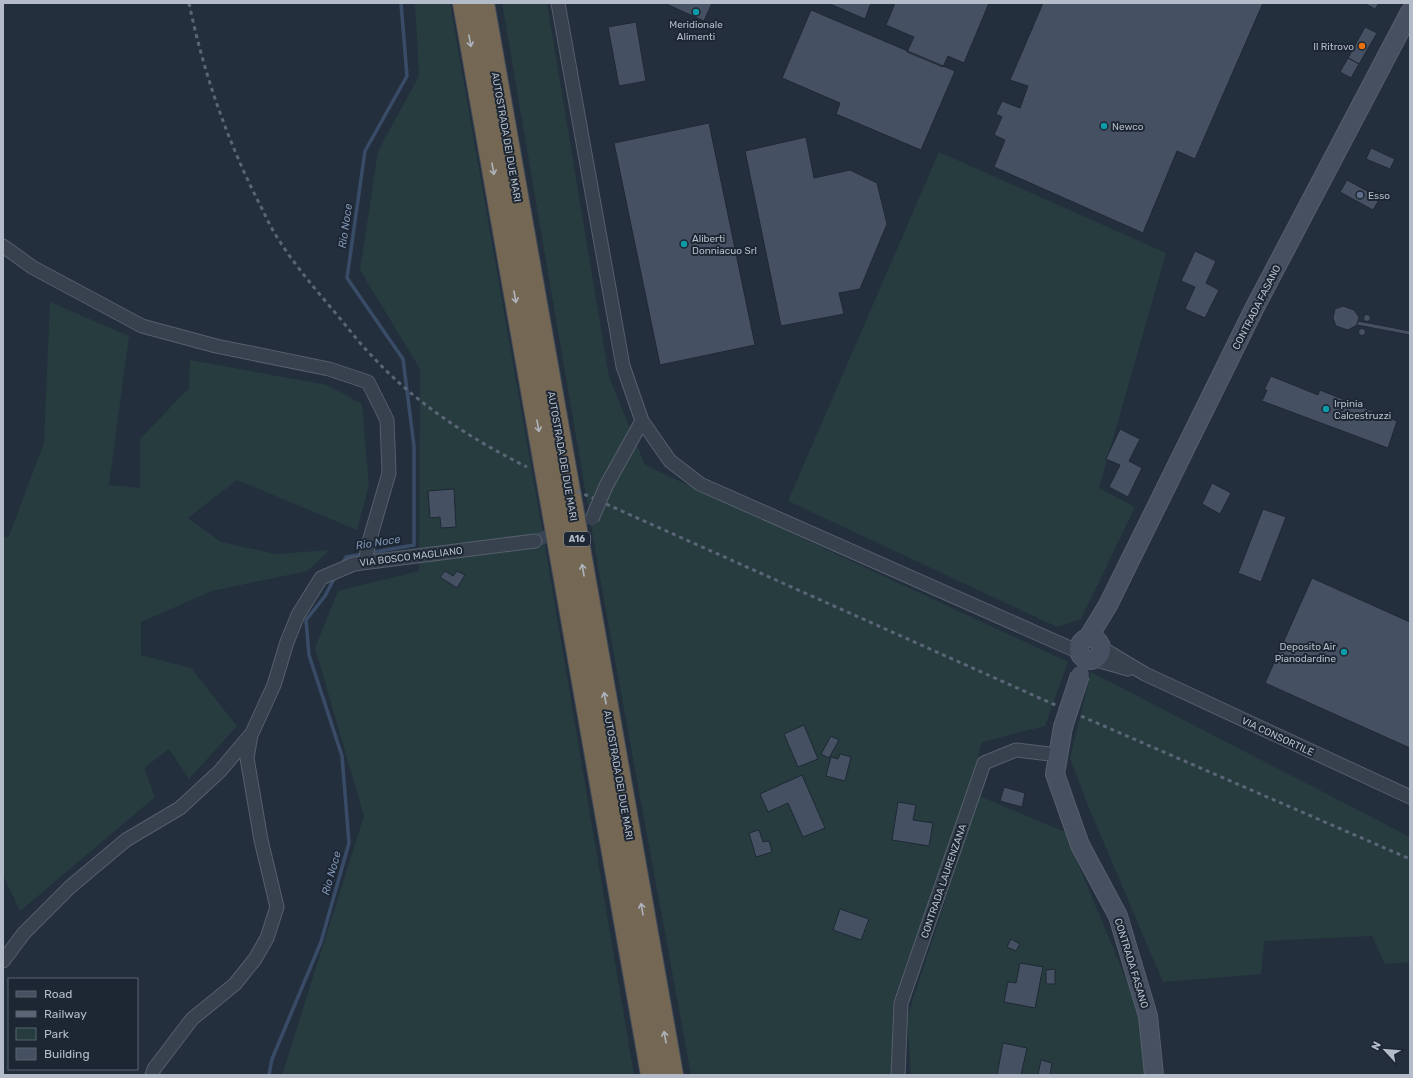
<svg xmlns="http://www.w3.org/2000/svg" width="1413" height="1078" viewBox="0 0 1413 1078" font-family="Rubik,sans-serif">
<rect width="100%" height="100%" fill="#242f3e"/>
<path fill="#263c3f" d="M 415,3 L 450,3 L 545,546 L 634,1075 L 282,1075 L 364,816 L 315,648 L 338,591 L 419,571 L 420,369 L 360,270 L 378,151 L 419,76 Z
M 502,3 L 547,3 L 609,377 L 645,465 L 1068,662 L 1045,726 L 982,742 L 967,796 L 893,1001 L 892,1075 L 691,1075 L 602,589 Z
M 939,152 L 1166,253 L 1099,488 L 1135,507 L 1081,619 L 1057,627 L 788,501 Z
M 50,302 L 129,336 L 109,485 L 140,488 L 140,439 L 189,388 L 190,360 L 327,385 L 362,404 L 369,485 L 357,530 L 237,480 L 188,518 L 221,542 L 276,554 L 330,550 L 307,571 L 212,591 L 141,622 L 141,655 L 191,668 L 237,726 L 189,779 L 169,749 L 144,768 L 155,797 L 20,911 L 3,875 L 3,538 L 9,536 L 44,443 Z
M 1091,672 L 1410,837 L 1410,962 L 1385,964 L 1372,936 L 1264,941 L 1261,974 L 1163,982 L 1089,808 L 1070,758 Z
M 979,796 L 1065,832 L 1138,1008 L 1145,1075 L 911,1075 L 907,1018 Z"/>
<g fill="none" stroke-linecap="round" stroke-linejoin="round">
<path stroke="#394c67" stroke-width="3.5" d="M 369,553 L 414,545 L 414,446 L 403,359 L 347,278 L 365,151 L 407,76 L 401,3
M 341,566 L 346,557 L 363,554
M 269,1075 L 272,1059 L 321,942 L 349,843 L 342,756 L 309,655 L 306,620 L 325,596 L 335,577"/>
</g>
<path fill="#455162" stroke="#1f2835" d="M 664,3 L 712,3 L 704,21 Z
M 830,3 L 871,3 L 865,19 L 830,4 Z
M 895,3 L 989,3 L 964,63 L 948,56 L 943,67 L 907,52 L 914,37 L 886,25 Z
M 1043,3 L 1263,3 L 1195,159 L 1177,151 L 1143,233 L 994,167 L 1005,140 L 994,135 L 1002,117 L 996,114 L 1002,101 L 1020,108 L 1028,86 L 1010,80 Z
M 1364,3 L 1379,3 L 1375,9 Z
M 811,10 L 955,71 L 921,150 L 836,114 L 840,103 L 782,78 Z
M 636,22 L 646,81 L 619,86 L 608,27 Z
M 1365,27 L 1377,33 L 1359,64 L 1348,58 Z
M 1348,58 L 1359,64 L 1351,78 L 1340,72 Z
M 709,123 L 755,345 L 660,365 L 614,143 Z
M 806,137 L 814,178 L 850,170 L 877,183 L 887,224 L 860,289 L 839,293 L 844,314 L 781,326 L 745,151 Z
M 1371,148 L 1395,159 L 1390,169 L 1366,159 Z
M 1347,180 L 1380,198 L 1373,210 L 1340,192 Z
M 1195,251 L 1216,261 L 1206,283 L 1219,290 L 1205,318 L 1185,309 L 1195,287 L 1181,281 Z
M 1343,306 L 1354,310 L 1359,317 L 1357,325 L 1348,330 L 1336,326 L 1333,318 L 1335,309 Z
M1363.5 318a3.5 3.5 0 1 1 7 0a3.5 3.5 0 1 1-7 0Z
M 1358,321 L 1410,331 L 1410,335 L 1357,325 Z
M1358.5 332a3.5 3.5 0 1 1 7 0a3.5 3.5 0 1 1-7 0Z
M 1271,376 L 1318,395 L 1320,390 L 1397,421 L 1388,448 L 1262,401 L 1267,390 L 1264,390 Z
M 1120,429 L 1140,439 L 1129,461 L 1142,468 L 1128,497 L 1109,487 L 1120,465 L 1106,459 Z
M 1212,483 L 1231,493 L 1220,514 L 1202,504 Z
M 454,489 L 456,527 L 441,528 L 440,517 L 430,518 L 428,491 Z
M 1263,509 L 1286,517 L 1261,582 L 1238,573 Z
M 445,571 L 453,576 L 457,571 L 465,575 L 457,588 L 440,577 Z
M 1312,578 L 1410,622 L 1410,748 L 1265,683 Z
M 804,725 L 818,759 L 798,767 L 784,734 Z
M 831,736 L 839,740 L 829,758 L 821,754 Z
M 840,754 L 851,757 L 845,781 L 826,776 L 831,757 L 838,759 Z
M 802,775 L 825,828 L 803,837 L 788,803 L 768,812 L 760,794 Z
M 1004,787 L 1025,793 L 1022,807 L 1000,801 Z
M 898,802 L 916,805 L 913,820 L 933,823 L 929,846 L 892,840 Z
M 759,830 L 763,842 L 769,841 L 772,852 L 756,857 L 749,833 Z
M 840,909 L 869,919 L 861,940 L 833,930 Z
M 1011,939 L 1020,944 L 1016,951 L 1007,947 Z
M 1020,963 L 1043,967 L 1035,1008 L 1004,1002 L 1008,982 L 1016,983 Z
M 1055,969 L 1055,984 L 1046,984 L 1046,970 Z
M 1003,1043 L 1027,1048 L 1021,1075 L 997,1075 Z
M 1041,1060 L 1052,1063 L 1050,1075 L 1038,1075 Z"/>
<g fill="none" stroke-linecap="round" stroke-linejoin="round">
<path stroke="#3a4453" stroke-width="13" stroke-dasharray="13 6" stroke-linecap="butt" d="M 535,541 L 562,530"/>
<g stroke="#565f6c" stroke-width="15">
<path id="minor" d="M 558,3 L 623,366 L 642,421 L 670,461 L 700,484 L 1079,652
M 3,246 L 32,267 L 142,326 L 216,346 L 329,369 L 368,382 L 387,420 L 389,473 L 369,542 L 365,562
M 606,486 L 642,421
M 1100,647 L 1145,674 L 1410,797
M 1093,659 L 1128,669
M 3,961 L 24,933 L 70,887 L 126,840 L 180,808 L 220,771 L 252,733 L 274,685 L 287,642 L 298,615 L 321,578 L 354,564 L 535,541
M 152,1075 L 154,1069 L 192,1019 L 235,984 L 255,959 L 267,938 L 277,907 L 261,840 L 247,758 L 251,735
M 898,1075 L 901,1003 L 984,763 L 1016,750 L 1058,755"/>
</g>
<g stroke="#565f6c" stroke-width="20">
<path id="secondary" d="M 1088,638 L 1108,605 L 1254,309 L 1410,12
M1079 649a11 11 0 1 1 22 0a11 11 0 1 1-22 0Z
M 1063,727 L 1055,774 L 1080,845 L 1118,916 L 1148,1016 L 1154,1075"/>
</g>
<g stroke="#434c59" stroke-width="24">
<path id="motorway" d="M 464,3 L 652,1075
M 483,3 L 672,1075"/>
</g>
<use href="#minor" stroke="#38414e" stroke-width="13"/>
<use href="#secondary" stroke="#465061" stroke-width="18"/>
<use href="#motorway" stroke="#746855" stroke-width="22"/>
<path stroke="#5a6575" stroke-width="3" stroke-dasharray="4 4" stroke-linecap="butt" d="M 189,3 C 203,71 226,137 257,199 C 264,212 269,225 277,237 C 293,263 312,285 332,309 C 346,325 358,342 373,357 C 415,403 471,439 527,467
M 577,491 L 1044,700 L 1410,859"/>
<g stroke="#565f6c" stroke-width="15" stroke-linecap="butt">
<path id="minor-bridge" d="M 592,519 L 606,486"/>
</g>
<g stroke="#565f6c" stroke-width="20" stroke-linecap="butt">
<path id="secondary-bridge" d="M 1063,727 L 1080,675"/>
</g>
<use href="#minor-bridge" stroke="#38414e" stroke-width="13"/>
<use href="#secondary-bridge" stroke="#465061" stroke-width="18"/>
</g>
<defs><path id="oneway-shaft" d="M-6 0H5M1.5-3L5.5 0L1.5 3" fill="none" stroke-width="1.6" stroke-linecap="round" stroke-linejoin="round"/></defs>
<g stroke="#aeb4bd">
<use href="#oneway-shaft" transform="translate(470 41) rotate(80)"/>
<use href="#oneway-shaft" transform="translate(493 169) rotate(80)"/>
<use href="#oneway-shaft" transform="translate(515 297) rotate(80)"/>
<use href="#oneway-shaft" transform="translate(538 426) rotate(80)"/>
<use href="#oneway-shaft" transform="translate(583 570) rotate(-100)"/>
<use href="#oneway-shaft" transform="translate(605 698) rotate(-100)"/>
<use href="#oneway-shaft" transform="translate(642 909) rotate(-100)"/>
<use href="#oneway-shaft" transform="translate(665 1037) rotate(-100)"/>
</g>
<g fill="#0f9aa8" stroke="#1d2633" stroke-width="1.5">
<circle cx="696" cy="12" r="4"/>
<circle cx="1104" cy="126" r="4"/>
<circle cx="684" cy="244" r="4"/>
<circle cx="1326" cy="409" r="4"/>
<circle cx="1344" cy="652" r="4"/>
</g>
<circle fill="#e8710a" stroke="#1d2633" stroke-width="1.5" cx="1362" cy="46" r="4"/>
<circle fill="#5c6f8a" stroke="#1d2633" stroke-width="1.5" cx="1360" cy="195" r="4"/>
<g text-anchor="middle" stroke-width="4" stroke-linejoin="round" paint-order="stroke">
<rect fill="#1d2633" stroke="#878f9c" stroke-width="1" x="564" y="532" width="26" height="14" rx="3"/>
<g font-size="9" font-weight="bold" fill="#b4bcc9">
<text x="577" y="542">A16</text>
</g>
<g font-size="10" fill="#b4bcc9" stroke="#1d2633" text-anchor="start">
<text x="696" y="28" text-anchor="middle">Meridionale<tspan x="696" dy="12">Alimenti</tspan></text>
<text x="1354" y="50" text-anchor="end">Il Ritrovo</text>
<text x="1112" y="130">Newco</text>
<text x="1368" y="199">Esso</text>
<text x="692" y="242">Aliberti<tspan x="692" dy="12">Donniacuo Srl</tspan></text>
<text x="1334" y="407">Irpinia<tspan x="1334" dy="12">Calcestruzzi</tspan></text>
<text x="1336" y="650" text-anchor="end">Deposito Air<tspan x="1336" dy="12">Pianodardine</tspan></text>
</g>
<g font-size="10" fill="#b4bcc9" stroke="#1d2633">
<text transform="translate(507 137) rotate(80)" y="4">AUTOSTRADA DEI DUE MARI</text>
<text transform="translate(1256 307) rotate(-63)" y="4">CONTRADA FASANO</text>
<text transform="translate(563 456) rotate(80)" y="4">AUTOSTRADA DEI DUE MARI</text>
<text transform="translate(411 556) rotate(-7)" y="4">VIA BOSCO MAGLIANO</text>
<text transform="translate(1278 736) rotate(25)" y="4">VIA CONSORTILE</text>
<text transform="translate(619 775) rotate(80)" y="4">AUTOSTRADA DEI DUE MARI</text>
<text transform="translate(943 881) rotate(-71)" y="4">CONTRADA LAURENZANA</text>
<text transform="translate(1132 963) rotate(73)" y="4">CONTRADA FASANO</text>
</g>
<g font-size="11" font-style="italic" fill="#7c92b1" stroke="#1d2633">
<text transform="translate(345 226) rotate(-82)" y="4">Rio Noce</text>
<text transform="translate(378 542) rotate(-9)" y="4">Rio Noce</text>
<text transform="translate(331 873) rotate(-74)" y="4">Rio Noce</text>
</g>
</g>
<rect width="1413" height="1078" fill="none" stroke="#b4bcc9" stroke-width="8"/>
<rect x="8" y="978" width="130" height="92" fill="#1d2633" stroke="#59626f"/>
<rect x="16" y="991" width="20" height="6" fill="#465061" stroke="#59626f"/>
<text x="44" y="998" font-size="12" fill="#b4bcc9">Road</text>
<rect x="16" y="1011" width="20" height="6" fill="#5a6575" stroke="#59626f"/>
<text x="44" y="1018" font-size="12" fill="#b4bcc9">Railway</text>
<rect x="16" y="1028" width="20" height="12" fill="#263c3f" stroke="#59626f"/>
<text x="44" y="1038" font-size="12" fill="#b4bcc9">Park</text>
<rect x="16" y="1048" width="20" height="12" fill="#455162" stroke="#59626f"/>
<text x="44" y="1058" font-size="12" fill="#b4bcc9">Building</text>
<g transform="translate(1385 1050) rotate(296)" stroke="#1d2633" stroke-width="3" paint-order="stroke">
<path d="M0-3L7 15L0 10L-7 15Z" fill="#b4bcc9"/>
<text y="-6" font-size="11" font-weight="bold" text-anchor="middle" fill="#b4bcc9">N</text>
</g>
</svg>
